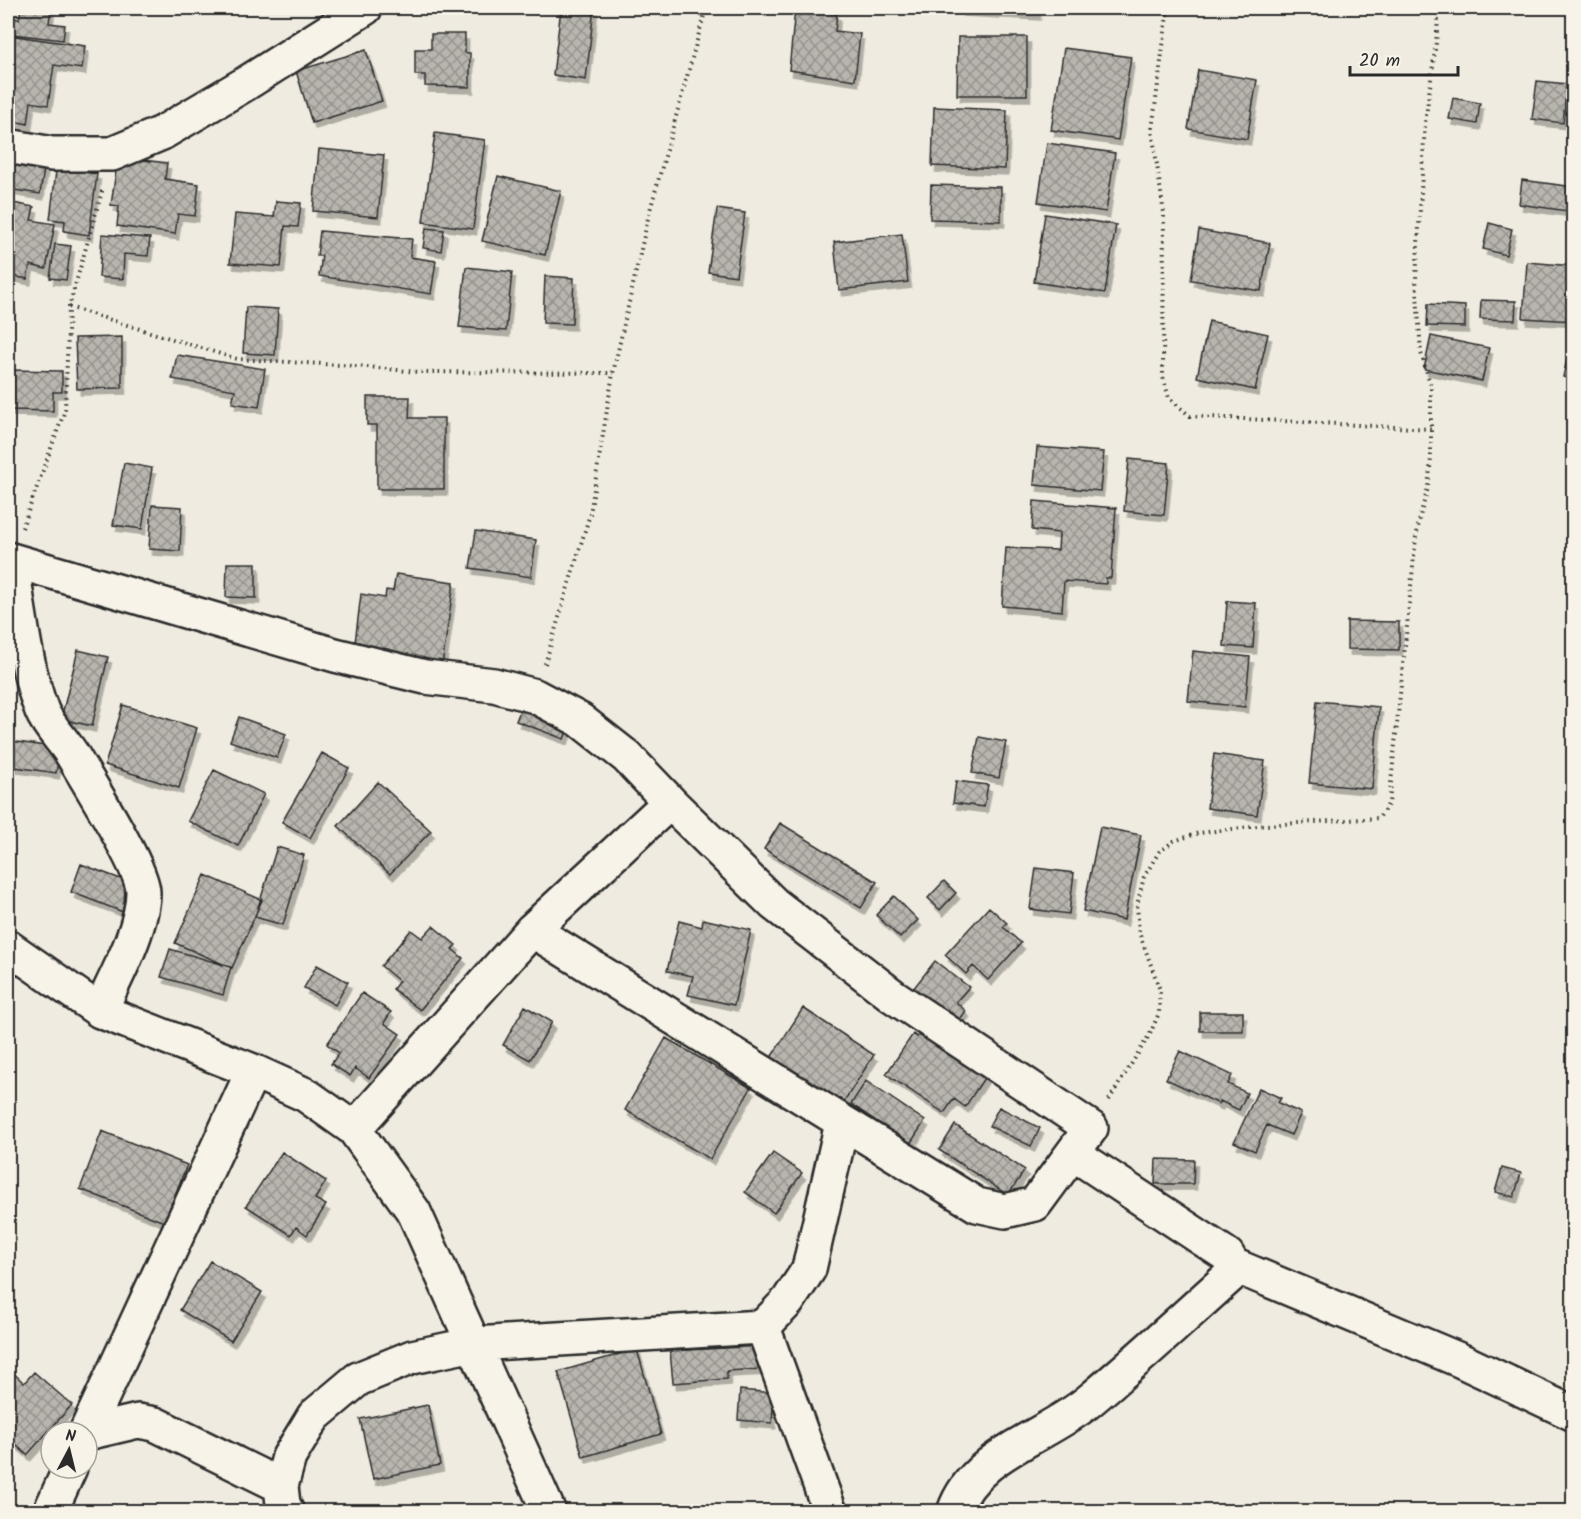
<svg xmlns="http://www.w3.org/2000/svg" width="1581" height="1519" viewBox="0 0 1581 1519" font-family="Kalam,sans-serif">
<defs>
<pattern id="building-cross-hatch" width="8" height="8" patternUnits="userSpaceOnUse" patternTransform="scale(1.5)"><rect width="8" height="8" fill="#b8b5ae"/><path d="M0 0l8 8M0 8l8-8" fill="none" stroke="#96938e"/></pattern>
<filter id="shadow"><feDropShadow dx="3.5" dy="6" stdDeviation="0" flood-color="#0004"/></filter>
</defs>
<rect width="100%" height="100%" fill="#efebe0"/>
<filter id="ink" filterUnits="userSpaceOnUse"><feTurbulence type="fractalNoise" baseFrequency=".0167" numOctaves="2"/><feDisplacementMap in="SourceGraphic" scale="12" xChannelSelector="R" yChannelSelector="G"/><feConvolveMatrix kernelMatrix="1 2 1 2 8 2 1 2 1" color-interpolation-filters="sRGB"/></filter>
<g filter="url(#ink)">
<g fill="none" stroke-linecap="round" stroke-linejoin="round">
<path stroke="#74726e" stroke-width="10" d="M 1564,1512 L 1574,1506"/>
</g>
<path fill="url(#building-cross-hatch)" stroke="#2b2b2b" stroke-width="1.5" filter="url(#shadow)" d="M 21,8 L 51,8 L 49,23 L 65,25 L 63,40 L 12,34 L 14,18 L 19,19 Z
M 561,8 L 594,8 L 586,80 L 553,75 Z
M 960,8 L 1037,8 L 1037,14 L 960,10 Z
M 795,9 L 837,14 L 835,31 L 860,34 L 855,80 L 789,70 Z
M 431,34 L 465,34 L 465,53 L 470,53 L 470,87 L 425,86 L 425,75 L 415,75 L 415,49 L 431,49 Z
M 8,35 L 85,46 L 82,69 L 54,65 L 48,105 L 31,102 L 28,124 L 8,120 Z
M 958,37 L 1027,37 L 1027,95 L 957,95 Z
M 1064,48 L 1131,57 L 1118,140 L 1051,130 Z
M 366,50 L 382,101 L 312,123 L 296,71 Z
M 1198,70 L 1257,80 L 1247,139 L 1188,129 Z
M 1537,81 L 1567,84 L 1563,123 L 1532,119 Z
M 1453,98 L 1480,103 L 1477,124 L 1449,119 Z
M 934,107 L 1007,110 L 1005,169 L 932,166 Z
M 435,133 L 485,140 L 473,229 L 423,222 Z
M 1047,143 L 1115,153 L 1106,212 L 1038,202 Z
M 319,149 L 384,155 L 378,217 L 313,211 Z
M 8,157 L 45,163 L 40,194 L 8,189 Z
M 118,157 L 167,163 L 165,179 L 199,184 L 195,216 L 178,214 L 175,234 L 117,226 L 119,206 L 111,205 Z
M 57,163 L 77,165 L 76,171 L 97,174 L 89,235 L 64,231 L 65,221 L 50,219 Z
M 498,176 L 561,191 L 545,255 L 482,241 Z
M 1522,180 L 1574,187 L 1574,212 L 1519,204 Z
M 931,185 L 1001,187 L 1001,221 L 930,219 Z
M 276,201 L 301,203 L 298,227 L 285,226 L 281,267 L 230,263 L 235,214 L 274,217 Z
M 8,202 L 34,207 L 31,220 L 55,224 L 46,269 L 30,265 L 27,279 L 8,275 Z
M 717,209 L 745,213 L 736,276 L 708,272 Z
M 1045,214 L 1116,225 L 1105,293 L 1034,282 Z
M 1489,223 L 1512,229 L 1506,255 L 1483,249 Z
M 426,228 L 444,230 L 441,251 L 423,248 Z
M 1199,230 L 1270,243 L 1261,291 L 1191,280 Z
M 320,231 L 412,239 L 410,257 L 436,261 L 431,294 L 319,276 L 322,256 L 317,256 Z
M 102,234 L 150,238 L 148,256 L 124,254 L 123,279 L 99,277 Z
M 902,234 L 908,282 L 839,290 L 834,242 Z
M 55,244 L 71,246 L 66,280 L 50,278 Z
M 1527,262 L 1574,266 L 1574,321 L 1523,318 Z
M 466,267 L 512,272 L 506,331 L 459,327 Z
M 545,276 L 574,278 L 572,324 L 543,323 Z
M 1481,300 L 1516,301 L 1515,320 L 1480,319 Z
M 1428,304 L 1465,306 L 1465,327 L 1427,326 Z
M 8,305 L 12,305 L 8,340 Z
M 246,307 L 278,309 L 275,355 L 243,353 Z
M 1209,321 L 1268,334 L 1255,390 L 1197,377 Z
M 1574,329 L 1574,380 L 1563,377 Z
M 1431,336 L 1489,348 L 1482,381 L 1424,369 Z
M 122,337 L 122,388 L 77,389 L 75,338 Z
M 177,355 L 265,369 L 259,407 L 232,403 L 235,390 L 172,379 Z
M 10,370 L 62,371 L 62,392 L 53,392 L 53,411 L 8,410 L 8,388 L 11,388 Z
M 367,397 L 410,397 L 409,418 L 444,418 L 444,489 L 377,489 L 377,425 L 367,425 Z
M 1037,447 L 1104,452 L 1100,491 L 1034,485 Z
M 1129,459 L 1169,463 L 1164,515 L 1124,511 Z
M 124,463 L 152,468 L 142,529 L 113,525 Z
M 1034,501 L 1116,508 L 1111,578 L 1106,578 L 1106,584 L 1064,581 L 1062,611 L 1002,606 L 1006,548 L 1058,550 L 1059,533 L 1032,530 Z
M 152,505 L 182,507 L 180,551 L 149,549 Z
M 476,531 L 536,540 L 531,577 L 470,568 Z
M 227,563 L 256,563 L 256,598 L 226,597 Z
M 396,574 L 454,582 L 442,666 L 354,651 L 361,594 L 385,598 L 386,590 L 393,591 Z
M 1227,601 L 1256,603 L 1253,648 L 1224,646 Z
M 1347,621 L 1399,622 L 1399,650 L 1347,649 Z
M 78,650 L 108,657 L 92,726 L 61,719 Z
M 1193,651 L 1250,657 L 1245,707 L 1188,701 Z
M 524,700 L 572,718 L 564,739 L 516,721 Z
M 1317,701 L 1379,707 L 1372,789 L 1309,783 Z
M 123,705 L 197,728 L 179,788 L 105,765 Z
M 239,717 L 286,734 L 277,758 L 230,741 Z
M 979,737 L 1006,742 L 999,778 L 972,773 Z
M 10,741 L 60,748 L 56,773 L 8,766 Z
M 322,753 L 349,768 L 310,838 L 282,822 Z
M 1214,754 L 1265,761 L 1257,815 L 1207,808 Z
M 214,770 L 264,794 L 238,846 L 188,821 Z
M 956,781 L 988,785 L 984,807 L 953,803 Z
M 378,782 L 431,831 L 390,874 L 338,826 Z
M 780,823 L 877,882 L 861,908 L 764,849 Z
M 1100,827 L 1141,835 L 1124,920 L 1083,911 Z
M 277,847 L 304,855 L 283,925 L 255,917 Z
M 81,864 L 139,886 L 128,914 L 71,892 Z
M 1036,868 L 1074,873 L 1069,914 L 1030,909 Z
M 205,875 L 262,900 L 232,968 L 175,943 Z
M 944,881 L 956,893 L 940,910 L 928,898 Z
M 894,896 L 918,920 L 900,938 L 876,915 Z
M 989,907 L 1007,923 L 1003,927 L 1021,943 L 988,980 L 973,966 L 966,974 L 945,955 Z
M 703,919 L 751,930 L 734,1005 L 688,995 L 693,976 L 667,971 L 679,921 L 702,927 Z
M 433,926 L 456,945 L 452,949 L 463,958 L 420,1010 L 393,989 L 399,981 L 381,966 L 411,930 L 422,938 Z
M 170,949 L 231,967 L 223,995 L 161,977 Z
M 935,961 L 969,987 L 956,1002 L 966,1011 L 954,1027 L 909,994 Z
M 317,965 L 348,982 L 335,1005 L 304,988 Z
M 362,993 L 391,1012 L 384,1023 L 400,1034 L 369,1078 L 355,1068 L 350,1076 L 331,1064 L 339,1053 L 327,1044 Z
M 525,1006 L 552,1022 L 530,1060 L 503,1045 Z
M 803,1008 L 874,1055 L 841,1106 L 770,1059 Z
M 1200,1012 L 1243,1012 L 1243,1031 L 1200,1031 Z
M 927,1023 L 992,1066 L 965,1107 L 954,1099 L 944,1113 L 886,1074 L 913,1034 L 917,1037 Z
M 666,1038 L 751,1088 L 710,1159 L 625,1110 Z
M 1180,1051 L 1232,1075 L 1228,1084 L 1247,1093 L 1239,1110 L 1220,1101 L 1219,1104 L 1166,1079 Z
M 866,1081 L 925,1121 L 910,1144 L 851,1104 Z
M 1259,1088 L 1281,1098 L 1278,1103 L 1301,1113 L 1291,1135 L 1267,1125 L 1255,1151 L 1234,1142 Z
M 999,1107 L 1040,1128 L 1031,1146 L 989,1126 Z
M 955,1125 L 1025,1170 L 1008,1195 L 939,1150 Z
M 102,1131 L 187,1165 L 164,1222 L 80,1189 Z
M 282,1152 L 326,1181 L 315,1199 L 326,1205 L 307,1235 L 296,1227 L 291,1235 L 246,1206 Z
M 773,1153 L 802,1173 L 774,1213 L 745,1192 Z
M 1156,1159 L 1194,1160 L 1193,1184 L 1155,1184 Z
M 1502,1168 L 1521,1173 L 1514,1197 L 1495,1192 Z
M 210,1261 L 262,1292 L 231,1341 L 180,1310 Z
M 763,1346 L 764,1369 L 727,1371 L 727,1379 L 673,1383 L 670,1351 Z
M 637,1349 L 661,1434 L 583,1457 L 558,1372 Z
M 8,1368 L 24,1383 L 34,1372 L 72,1405 L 27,1455 L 8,1438 Z
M 740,1390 L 774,1393 L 772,1423 L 738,1420 Z
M 428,1405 L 440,1465 L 373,1479 L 360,1419 Z"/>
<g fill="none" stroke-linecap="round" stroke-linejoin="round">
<g stroke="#2b2b2b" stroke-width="38">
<path id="minor" d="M 8,146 L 52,154 L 112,154 L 162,133 L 245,84 L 365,8
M 8,559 L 335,655 L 425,677 L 494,685 L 535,696 L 580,720 L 627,757 L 670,802 L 774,904 L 893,996 L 1091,1128 L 1035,1204 L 1005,1211 L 977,1205 L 532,930
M 11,560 C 19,607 25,668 42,711 C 48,726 64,741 73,756 C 88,782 143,868 143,892 C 143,929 115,978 100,1011
M 8,947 L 100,1011 L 253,1071 L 306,1095 L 354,1129 L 414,1212 L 549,1512
M 354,1129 L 532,930 L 670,802
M 1233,1265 L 1462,1361 L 1574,1414
M 763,1327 L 830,1512
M 86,1432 L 253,1071
M 87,1433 L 138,1421 L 155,1424 L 281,1486
M 50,1512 L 70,1468
M 287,1512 L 283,1504 L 281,1486 L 289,1457 L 314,1416 L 358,1379 L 412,1357 L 474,1344 L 763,1327 L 788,1301 L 809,1269 L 842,1123
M 954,1512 C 974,1453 1045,1438 1089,1401 C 1137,1361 1183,1318 1230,1276 L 1233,1265 L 1227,1255 L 1074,1154"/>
</g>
<path stroke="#2b2b2b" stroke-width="4" stroke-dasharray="1.5 4.5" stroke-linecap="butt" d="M 1168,8 L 1152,130 L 1164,214 L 1163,377 L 1169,398 L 1190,416 L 1431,429
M 69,307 L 237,359 L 357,366 L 418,372 L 613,373
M 22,528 L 65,410 L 69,307 L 103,188
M 545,664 L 590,514 L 613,373 L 649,214 L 706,8
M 1109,1100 L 1150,1034 L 1159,1013 L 1160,990 L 1139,932 L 1137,905 L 1144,877 L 1159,852 L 1174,841 L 1199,833 L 1266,825 L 1379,818 L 1389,803 L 1416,537 L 1421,512 L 1428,488 L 1431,459 L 1431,387 L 1421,353 L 1416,279 L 1425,123 L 1436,43 L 1439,8"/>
<use href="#minor" stroke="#f7f3e8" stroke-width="33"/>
</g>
</g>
<rect width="1581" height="1519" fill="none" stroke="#f7f3e8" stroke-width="30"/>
<rect x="15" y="15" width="1551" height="1489" fill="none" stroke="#2b2b2b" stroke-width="2" filter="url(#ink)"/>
<g transform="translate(69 1450) rotate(7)"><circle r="28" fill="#f7f3e8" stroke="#a5a39c" stroke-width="1.5"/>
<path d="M0-4.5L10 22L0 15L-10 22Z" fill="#2b2b2b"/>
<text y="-9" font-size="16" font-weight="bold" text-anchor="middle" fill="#2b2b2b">N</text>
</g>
<path d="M1350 66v9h108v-9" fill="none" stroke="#2b2b2b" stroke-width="3"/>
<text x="1359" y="66" font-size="18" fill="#2b2b2b" stroke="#f7f3e8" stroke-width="4.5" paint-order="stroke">20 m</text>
</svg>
